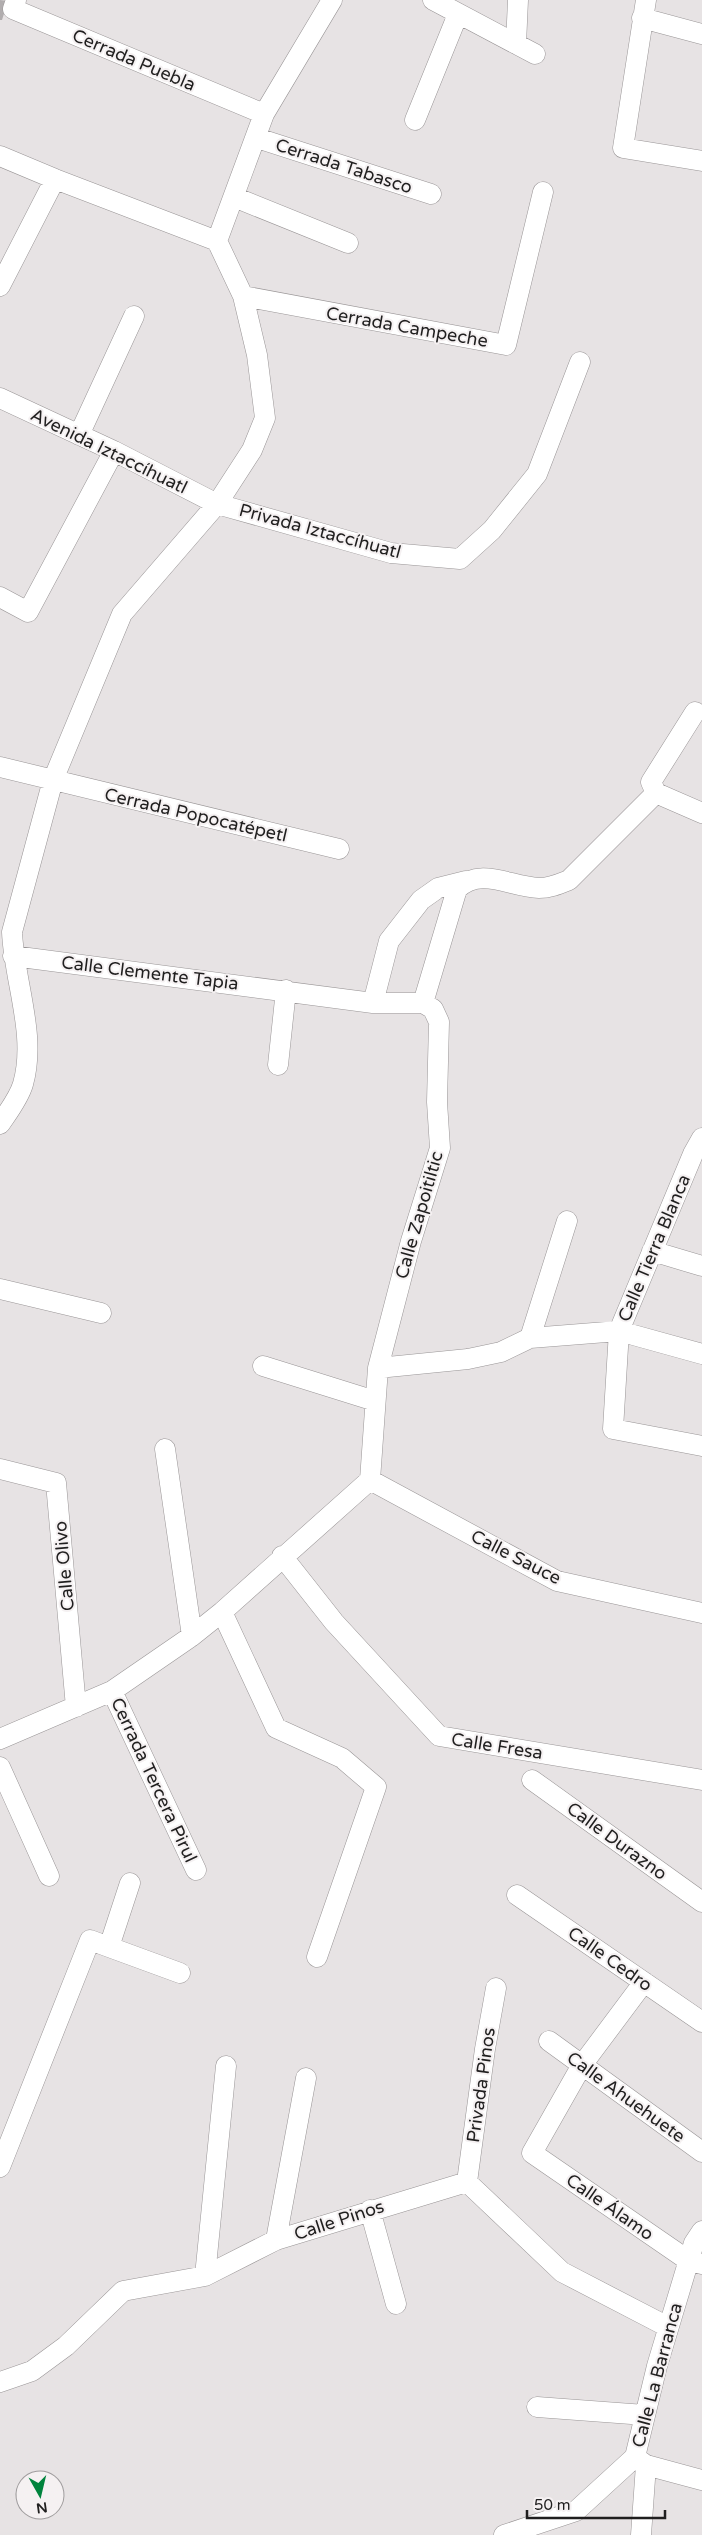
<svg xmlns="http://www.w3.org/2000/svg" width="702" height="2535" viewBox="0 0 702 2535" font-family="'Varela Round',sans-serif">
<rect width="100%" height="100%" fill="#e7e3e4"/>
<path fill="#b1adae" d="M 0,0 L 8,1 L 2,20 L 0,20 Z"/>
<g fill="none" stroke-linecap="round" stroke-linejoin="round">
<g stroke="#999596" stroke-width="21">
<path id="minor" d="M 16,0 L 13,9 L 264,114
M 433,0 L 535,54
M 646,0 L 623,148 L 702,161
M 642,18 L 702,34
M 516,44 L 518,0
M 415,120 L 458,14
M 257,138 L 431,194
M 0,156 L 55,179 L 217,241 L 243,296 L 257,355 L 265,418 L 252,450 L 217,504 L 122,614 L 53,780 L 12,932 C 14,981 37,1035 23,1084 C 19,1098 8,1112 0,1124
M 234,197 L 348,243
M 217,241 L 264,114 L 332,0
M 0,286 L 55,179
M 243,296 L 506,345 L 543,192
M 0,398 L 114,451 L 217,504 L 391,553 L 460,559 L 492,530 L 537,474 L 580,362
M 79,435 L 134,316
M 0,597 L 28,612 L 114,451
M 695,712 L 651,782 L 656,793 L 702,813
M 0,767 L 339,849
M 13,956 L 373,1003 L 389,941 L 421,900 L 438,888 L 466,881
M 423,1003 L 457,889 C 481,866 510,887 539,888 C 550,888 559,884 569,880 L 656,793
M 278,1065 L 286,990
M 702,1138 L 693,1154 L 619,1331 L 613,1429 L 702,1446
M 652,1251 L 702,1266
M 0,1289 L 101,1313
M 530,1338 L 567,1221
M 263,1366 L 375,1401
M 378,1368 L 468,1359 L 501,1352 L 530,1338 L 619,1331 L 702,1354
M 165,1449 L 192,1636
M 0,1469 L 56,1483 L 76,1707
M 370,1480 L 378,1368 L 411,1241 L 440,1148 L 437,1102 L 439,1022 L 433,1009 L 423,1003 L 373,1003
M 370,1480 L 557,1581 L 702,1613
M 282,1556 L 334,1622 L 439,1736 L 702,1780
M 222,1612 L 276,1728 L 342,1758 L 376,1787 L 317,1957
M 112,1691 L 196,1870
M 0,1739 L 112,1691 L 192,1636 L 222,1612 L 370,1480
M 0,1767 L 49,1876
M 532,1780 L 702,1902
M 130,1883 L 109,1947 L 180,1973
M 517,1895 L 702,2022
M 644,1982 L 582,2065 L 532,2153 L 689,2261 L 702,2264
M 549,2041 L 702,2152
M 0,2167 L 90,1940 L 109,1947
M 467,2182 L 562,2272 L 668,2327
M 467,2182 L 485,2049 L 496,1988
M 370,2210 L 396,2304
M 276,2240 L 306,2078
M 205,2276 L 226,2066
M 0,2382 L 32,2371 L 66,2346 L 123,2291 L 205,2276 L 276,2240 L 467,2182
M 537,2407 L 645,2415
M 635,2457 L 646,2465 L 702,2480
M 504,2535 L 576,2511 L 635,2457 L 657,2366 L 694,2243 L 702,2231
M 641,2535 L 646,2465"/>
</g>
<use href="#minor" stroke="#fff" stroke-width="20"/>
</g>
<g text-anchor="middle" stroke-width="4" stroke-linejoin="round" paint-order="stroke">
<g font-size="18" fill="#201f1f" stroke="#f5f1f2">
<text transform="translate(134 60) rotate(23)" y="6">Cerrada Puebla</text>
<text transform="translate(344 166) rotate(18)" y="6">Cerrada Tabasco</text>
<text transform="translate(407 327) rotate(10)" y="6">Cerrada Campeche</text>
<text transform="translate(109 451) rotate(26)" y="6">Avenida Iztaccíhuatl</text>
<text transform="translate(320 531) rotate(15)" y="6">Privada Iztaccíhuatl</text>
<text transform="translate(196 815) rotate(13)" y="6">Cerrada Popocatépetl</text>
<text transform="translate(150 973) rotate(7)" y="6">Calle Clemente Tapia</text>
<text transform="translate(419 1215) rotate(-74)" y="6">Calle Zapoitiltic</text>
<text transform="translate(654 1248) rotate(-67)" y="6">Calle Tierra Blanca</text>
<text transform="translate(516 1557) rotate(27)" y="6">Calle Sauce</text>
<text transform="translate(64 1566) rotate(-95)" y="6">Calle Olivo</text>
<text transform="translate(497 1746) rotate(9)" y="6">Calle Fresa</text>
<text transform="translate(154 1780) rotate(65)" y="6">Cerrada Tercera Pirul</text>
<text transform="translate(617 1841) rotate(36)" y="6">Calle Durazno</text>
<text transform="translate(610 1959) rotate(35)" y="6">Calle Cedro</text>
<text transform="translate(481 2085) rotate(-82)" y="6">Privada Pinos</text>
<text transform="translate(626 2097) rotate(36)" y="6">Calle Ahuehuete</text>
<text transform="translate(610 2207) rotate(35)" y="6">Calle Álamo</text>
<text transform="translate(339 2220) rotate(-18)" y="6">Calle Pinos</text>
<text transform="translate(657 2375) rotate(-75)" y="6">Calle La Barranca</text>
</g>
</g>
<g transform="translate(40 2495) rotate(172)"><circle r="24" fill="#f5f1f2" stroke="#a09d9e"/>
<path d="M0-4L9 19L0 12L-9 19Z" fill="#00833d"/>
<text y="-8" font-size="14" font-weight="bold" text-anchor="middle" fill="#201f1f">N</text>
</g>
<path d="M527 2510v8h138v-8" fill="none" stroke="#201f1f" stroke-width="2.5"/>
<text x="534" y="2510" font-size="15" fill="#201f1f" stroke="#f5f1f2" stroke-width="4" paint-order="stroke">50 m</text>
</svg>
